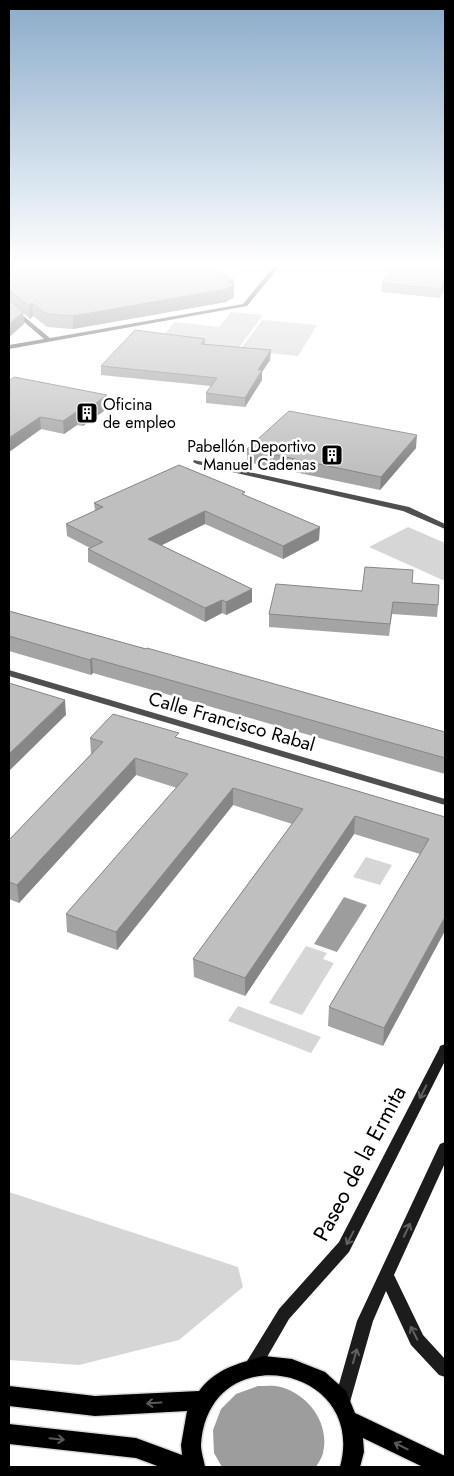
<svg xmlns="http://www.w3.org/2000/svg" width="454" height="1476" viewBox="0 0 454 1476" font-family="Jost,sans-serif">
<rect width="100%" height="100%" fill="#fff"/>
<path fill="#d6d6d6" d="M 231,312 L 263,315 L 238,349 L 159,340 L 175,322 L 219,327 Z
M 262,320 L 317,325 L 298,356 L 240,350 Z
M 408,527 L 445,543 L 445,581 L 369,547 Z
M 366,857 L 392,865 L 380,885 L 353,877 Z
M 306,946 L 327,953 L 323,959 L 334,963 L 302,1015 L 269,1003 Z
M 238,1006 L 321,1037 L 311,1053 L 228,1021 Z
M 9,1192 L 238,1267 L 243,1287 L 179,1340 L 79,1365 L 9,1360 Z"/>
<path fill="#9d9d9d" d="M 344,897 L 367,905 L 337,952 L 314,944 Z
M 258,1386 C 265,1386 274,1385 281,1387 C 309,1395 330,1424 323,1453 C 322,1458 318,1463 316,1467 L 222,1467 L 214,1453 L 213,1430 L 221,1409 L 236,1394 Z"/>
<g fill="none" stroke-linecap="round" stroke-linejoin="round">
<g stroke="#dbdbdb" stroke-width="3">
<path id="primary" d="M 264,1356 L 292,1359 L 325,1372 L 346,1391 L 355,1413 L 445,1456 L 445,1467 L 423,1467 L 363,1438 L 364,1452 L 360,1467 L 340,1467 C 368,1365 208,1335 201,1445 C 201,1452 204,1460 205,1467 L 160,1467 L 136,1458 L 9,1444 L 9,1424 L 136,1438 L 182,1455 L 181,1445 L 187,1411 L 95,1416 L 9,1406 L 9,1386 L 95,1396 L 199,1391 C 215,1369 239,1363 264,1356 Z"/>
</g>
<path fill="#4f4f4f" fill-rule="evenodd" d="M 274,266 L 280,266 L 247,306 L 9,349 L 9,345 L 44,339 L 9,309 L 9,304 L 50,338 L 243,304 Z
M 194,460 L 409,507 L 445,524 L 445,529 L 403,511 L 197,464 L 193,462 Z
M 9,670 L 445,799 L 445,805 L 9,676 Z"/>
<path fill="#1c1c1c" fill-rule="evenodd" d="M 445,1044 L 445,1061 L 349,1252 L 289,1319 L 259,1371 L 253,1373 L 247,1371 L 245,1366 L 247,1361 L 279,1309 L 339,1242 L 439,1049 L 440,1046 Z
M 445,1142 L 445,1163 L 394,1275 L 423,1335 L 445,1359 L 445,1377 L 439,1375 L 411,1345 L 386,1291 L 373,1321 L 350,1402 L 348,1407 L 342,1410 L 336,1407 L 334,1402 L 357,1321 L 438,1148 L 440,1144 Z"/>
<use href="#primary" fill="#000" fill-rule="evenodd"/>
</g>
<path fill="#a4a4a4" d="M 9,266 L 234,280 L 234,297 L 226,302 L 73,329 L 47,327 L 33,316 L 30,319 L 23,313 L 24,324 L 9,337 Z
M 443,271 L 440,298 L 381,292 L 382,283 Z
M 205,339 L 205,344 L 270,360 L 262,372 L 262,380 L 245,407 L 206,403 L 206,393 L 211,386 L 101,375 L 101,366 Z
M 9,381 L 108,408 L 83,426 L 77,425 L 64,434 L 41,429 L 9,452 Z
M 416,448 L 380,490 L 247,462 L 247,449 Z
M 245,495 L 319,540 L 283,559 L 205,524 L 161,545 L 252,589 L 252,602 L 226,615 L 222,613 L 205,622 L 88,562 L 88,549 L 90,548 L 67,536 L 66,524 L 95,511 L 94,503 Z
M 412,583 L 438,605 L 437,617 L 392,614 L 389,636 L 269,627 L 269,614 L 362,591 Z
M 9,611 L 445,732 L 445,774 L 93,673 L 91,675 L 9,651 Z
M 90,738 L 179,738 L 445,817 L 383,1046 L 328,1026 L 329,1007 L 420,854 L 354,834 L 245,996 L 194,977 L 193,959 L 292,824 L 233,805 L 117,950 L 67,932 L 66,914 L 177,788 L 136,775 L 19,903 L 9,899 L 9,840 L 91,754 Z"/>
<path fill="#868686" d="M 234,280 L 234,297 L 226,302 L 73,329 L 73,316 L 227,281 Z
M 445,280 L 445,288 L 440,298 L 441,289 Z
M 32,303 L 33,316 L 30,319 L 29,306 Z
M 23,312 L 24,324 L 9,337 L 9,324 Z
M 271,350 L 270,360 L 262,372 L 262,380 L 245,407 L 245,398 L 258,370 Z
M 107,395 L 108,408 L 83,426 L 82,413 Z
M 76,412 L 77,425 L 64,434 L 63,421 Z
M 40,417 L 41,429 L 9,452 L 9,438 Z
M 417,435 L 416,448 L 380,490 L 381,477 Z
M 205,511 L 205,524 L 148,552 L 148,539 Z
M 320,527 L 319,540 L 283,559 L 283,546 Z
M 252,589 L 252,602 L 226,615 L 226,602 Z
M 222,600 L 222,613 L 205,622 L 205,608 Z
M 92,658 L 93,673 L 91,675 L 90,660 Z
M 65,700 L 66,715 L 9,771 L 9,754 Z
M 135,758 L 136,775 L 19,903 L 17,885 Z
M 233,788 L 233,805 L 117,950 L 116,932 Z
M 355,816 L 354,834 L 245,996 L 245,978 Z
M 445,917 L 445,931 L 383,1046 L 384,1028 Z"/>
<path fill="#bfbfbf" stroke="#868686" d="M 9,266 L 210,266 L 234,280 L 227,281 L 234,285 L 226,289 L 73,316 L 46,314 L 32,303 L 29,306 L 9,290 Z
M 394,266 L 409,266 L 443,269 L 442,271 L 445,271 L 445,280 L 441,289 L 382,283 Z
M 9,300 L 23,312 L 9,324 Z
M 135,330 L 205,339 L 201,344 L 271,350 L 258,370 L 262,370 L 245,398 L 206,393 L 217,378 L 101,366 Z
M 14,377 L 107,395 L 82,413 L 76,412 L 63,421 L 40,417 L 9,438 L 9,381 Z
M 289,411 L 417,435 L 381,477 L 247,449 Z
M 179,465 L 245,492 L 242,494 L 320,527 L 283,546 L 205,511 L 148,539 L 252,589 L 226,602 L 222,600 L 205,608 L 88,549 L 103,542 L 66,524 L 103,507 L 94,503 Z
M 365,567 L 413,570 L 412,583 L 439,585 L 438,605 L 393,602 L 390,624 L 269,614 L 276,584 L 362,591 Z
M 9,611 L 146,649 L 147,648 L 445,732 L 445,758 L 92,658 L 90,660 L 9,636 Z
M 9,683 L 65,700 L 9,754 Z
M 113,714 L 179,733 L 175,737 L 445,817 L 445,917 L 384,1028 L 329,1007 L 429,839 L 355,816 L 245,978 L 193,959 L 303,809 L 233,788 L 116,932 L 66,914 L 188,774 L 135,758 L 17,885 L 9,882 L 9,840 L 103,742 L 90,738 Z"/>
<defs><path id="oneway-shaft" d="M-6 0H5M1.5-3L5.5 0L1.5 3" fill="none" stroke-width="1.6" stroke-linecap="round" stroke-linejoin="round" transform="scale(1.25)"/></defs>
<g stroke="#606060">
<use href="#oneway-shaft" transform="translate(423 1092) rotate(117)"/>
<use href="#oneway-shaft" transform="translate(407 1230) rotate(-65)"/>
<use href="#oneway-shaft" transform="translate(350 1238) rotate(118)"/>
<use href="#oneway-shaft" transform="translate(414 1333) rotate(-117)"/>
<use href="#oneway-shaft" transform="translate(355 1356) rotate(-74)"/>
</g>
<g stroke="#595959">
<use href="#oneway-shaft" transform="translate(154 1403) rotate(177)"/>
<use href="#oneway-shaft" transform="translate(57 1439) rotate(6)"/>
<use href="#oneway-shaft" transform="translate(401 1446) rotate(-154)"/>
</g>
<linearGradient id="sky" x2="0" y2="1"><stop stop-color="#8aabca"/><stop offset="0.56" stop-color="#fff"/><stop offset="1" stop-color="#fff" stop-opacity="0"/></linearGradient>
<rect width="454" height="472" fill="url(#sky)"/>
<defs>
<g id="building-square" transform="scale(1.125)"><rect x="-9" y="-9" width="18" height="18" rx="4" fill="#000" stroke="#fff"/><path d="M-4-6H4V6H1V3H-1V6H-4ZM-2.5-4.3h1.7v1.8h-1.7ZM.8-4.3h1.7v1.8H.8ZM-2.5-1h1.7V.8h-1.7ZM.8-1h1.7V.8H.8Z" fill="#fff"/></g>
</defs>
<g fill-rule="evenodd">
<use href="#building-square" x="87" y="413"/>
<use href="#building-square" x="332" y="455"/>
</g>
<g text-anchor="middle" stroke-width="5" stroke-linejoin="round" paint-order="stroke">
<g font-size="16" fill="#000" stroke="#fff" text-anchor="start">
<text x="103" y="410">Oficina<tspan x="103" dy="18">de empleo</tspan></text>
<text x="316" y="452" text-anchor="end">Pabellón Deportivo<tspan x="316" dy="18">Manuel Cadenas</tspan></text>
</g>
<g font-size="19" fill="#000" stroke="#fff">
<text transform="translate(232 721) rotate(16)" y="7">Calle Francisco Rabal</text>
</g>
<g font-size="22" fill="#000" stroke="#fff">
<text transform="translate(359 1163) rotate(-62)" y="8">Paseo de la Ermita</text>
</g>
</g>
<rect width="454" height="1476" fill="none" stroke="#000000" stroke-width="20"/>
</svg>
